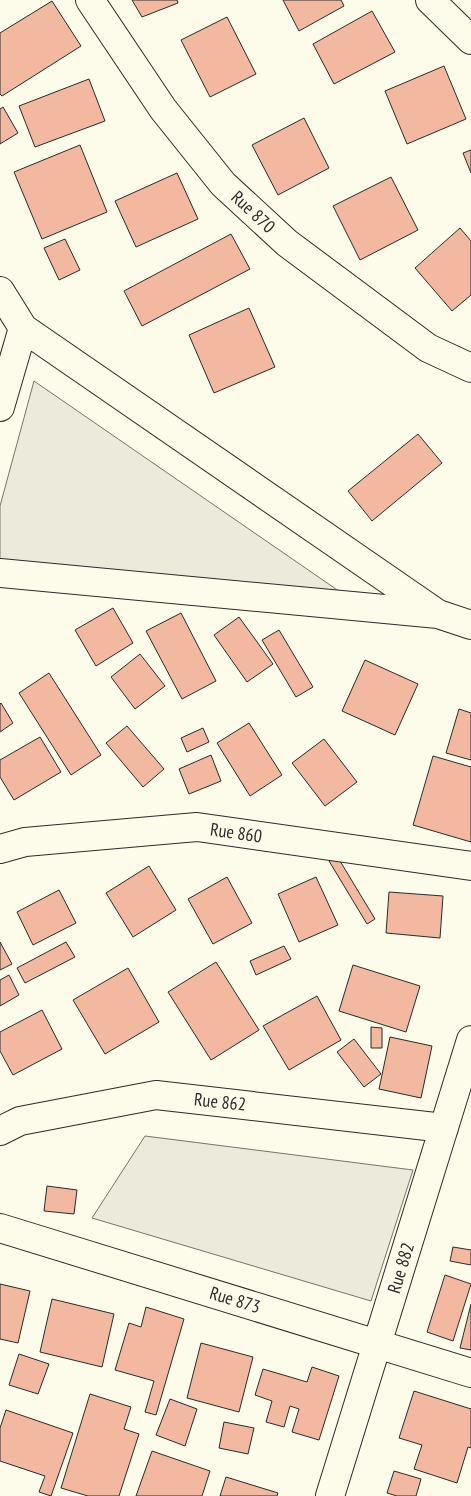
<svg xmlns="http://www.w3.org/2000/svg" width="471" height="1496" viewBox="0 0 471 1496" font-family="'PT Sans Narrow',sans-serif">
<rect width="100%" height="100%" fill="#fdfbea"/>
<path fill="#ecebdb" stroke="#74746e" d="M 34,381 L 362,607 L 0,573 L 0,506 Z
M 145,1136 L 413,1170 L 371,1301 L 92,1218 Z"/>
<path fill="#f2b8a0" stroke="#2b2b2b" d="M 132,0 L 177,0 L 178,3 L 142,17 Z
M 283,0 L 341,0 L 344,6 L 299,31 Z
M 52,1 L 81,46 L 2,96 L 0,94 L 0,33 Z
M 372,11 L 395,52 L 334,84 L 313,44 Z
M 227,17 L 256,74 L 210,97 L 181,40 Z
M 444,66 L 466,119 L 407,144 L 385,91 Z
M 89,79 L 105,121 L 35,147 L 19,106 Z
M 3,107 L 18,133 L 0,144 L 0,109 Z
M 304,118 L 329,168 L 278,195 L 252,145 Z
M 80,145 L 107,212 L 42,239 L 14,172 Z
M 471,150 L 471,173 L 463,153 Z
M 177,173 L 198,219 L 136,247 L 115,201 Z
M 391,177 L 418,230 L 360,260 L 333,206 Z
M 460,228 L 471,241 L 471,295 L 452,311 L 415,268 Z
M 231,234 L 250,269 L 142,326 L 124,291 Z
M 65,239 L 80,270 L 59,280 L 44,248 Z
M 249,308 L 275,367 L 214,393 L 189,335 Z
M 418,434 L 442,463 L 372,521 L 348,491 Z
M 113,608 L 133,643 L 96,666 L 75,630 Z
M 181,613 L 216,681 L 182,699 L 146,631 Z
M 239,617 L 273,664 L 247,682 L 214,635 Z
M 279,630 L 313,687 L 296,697 L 262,640 Z
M 140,654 L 165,686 L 135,709 L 111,677 Z
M 365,660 L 418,684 L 395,735 L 342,711 Z
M 49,673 L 101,755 L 71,775 L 19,693 Z
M 1,703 L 13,723 L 0,732 L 0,704 Z
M 459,709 L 471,713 L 471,760 L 446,753 Z
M 249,723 L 282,775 L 250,796 L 217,743 Z
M 127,726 L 164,769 L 143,787 L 106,743 Z
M 203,728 L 209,742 L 187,752 L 181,738 Z
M 40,737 L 61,772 L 14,800 L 0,777 L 0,760 Z
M 324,739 L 357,782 L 325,806 L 292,763 Z
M 211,755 L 221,781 L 189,794 L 179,769 Z
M 433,756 L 471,767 L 471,842 L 413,825 Z
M 337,856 L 375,919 L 367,924 L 329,861 Z
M 149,866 L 176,910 L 133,937 L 106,893 Z
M 227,877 L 252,923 L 213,944 L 188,899 Z
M 316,877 L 338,925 L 299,942 L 278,894 Z
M 59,890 L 76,923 L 33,945 L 17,912 Z
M 389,892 L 443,896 L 440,938 L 386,933 Z
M 0,942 L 12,964 L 0,970 Z
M 66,942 L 75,957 L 25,983 L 17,968 Z
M 284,946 L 291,959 L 256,975 L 250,961 Z
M 216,962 L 259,1030 L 211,1060 L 168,992 Z
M 353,965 L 420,986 L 406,1032 L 339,1011 Z
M 128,968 L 159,1022 L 105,1054 L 73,1000 Z
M 9,975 L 19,995 L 0,1006 L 0,980 Z
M 317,996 L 341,1040 L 289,1070 L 263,1026 Z
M 42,1010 L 62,1049 L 13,1075 L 0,1051 L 0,1032 Z
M 371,1027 L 382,1028 L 382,1048 L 371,1048 Z
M 390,1037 L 432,1046 L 421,1098 L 379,1089 Z
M 354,1039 L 381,1074 L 364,1087 L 337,1052 Z
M 47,1186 L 77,1190 L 74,1214 L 44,1211 Z
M 453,1247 L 471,1250 L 471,1265 L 450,1261 Z
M 445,1275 L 471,1284 L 453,1341 L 427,1332 Z
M 0,1284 L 30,1291 L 18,1343 L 0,1339 Z
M 52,1299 L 114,1314 L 102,1367 L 40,1352 Z
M 471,1304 L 471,1350 L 460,1348 Z
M 146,1307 L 184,1319 L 156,1415 L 145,1412 L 154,1381 L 115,1370 L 129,1323 L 141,1327 Z
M 201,1343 L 253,1357 L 239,1412 L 187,1398 Z
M 19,1354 L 49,1364 L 38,1394 L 9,1385 Z
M 312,1367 L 339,1376 L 319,1440 L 292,1432 L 299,1409 L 290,1406 L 284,1427 L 266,1422 L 272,1401 L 255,1395 L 263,1369 L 307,1382 Z
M 414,1391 L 471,1409 L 471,1448 L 468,1447 L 457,1483 L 414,1469 L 422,1445 L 399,1438 Z
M 90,1394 L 131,1407 L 124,1429 L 139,1434 L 119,1496 L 88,1496 L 61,1488 Z
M 170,1399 L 197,1409 L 185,1446 L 156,1435 Z
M 6,1410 L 73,1433 L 51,1496 L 39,1492 L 45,1476 L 0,1461 L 0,1428 Z
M 224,1422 L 254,1428 L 248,1454 L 219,1448 Z
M 152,1451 L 210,1471 L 202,1496 L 136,1496 Z
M 394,1471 L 421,1479 L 416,1496 L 397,1496 L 387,1493 Z
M 226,1477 L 278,1493 L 277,1496 L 220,1496 Z"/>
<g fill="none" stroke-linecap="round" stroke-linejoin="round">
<g stroke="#2b2b2b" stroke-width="30">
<path id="minor" d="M 90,0 L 163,109 L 223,184 L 287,243 L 428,348 L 471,368
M 430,0 L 471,40
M 0,291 L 23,328 L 438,614
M 0,407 L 23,328
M 0,573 L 438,614 L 471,625
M 0,849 L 25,842 L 197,827 L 471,866
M 0,1131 L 20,1121 L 156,1095 L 444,1128
M 0,1228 L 471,1373
M 330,1496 L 471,1040"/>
</g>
<use href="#minor" stroke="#fdfbea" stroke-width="28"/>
</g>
<g text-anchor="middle" stroke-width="4" stroke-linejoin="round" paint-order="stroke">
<g font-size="18" fill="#2b2b2b" stroke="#fdfbea">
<text transform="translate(253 212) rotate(43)" y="6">Rue 870</text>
<text transform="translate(236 833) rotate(8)" y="6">Rue 860</text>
<text transform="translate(220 1102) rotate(6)" y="6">Rue 862</text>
<text transform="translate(401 1268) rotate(-73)" y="6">Rue 882</text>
<text transform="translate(235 1300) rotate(17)" y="6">Rue 873</text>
</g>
</g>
</svg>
